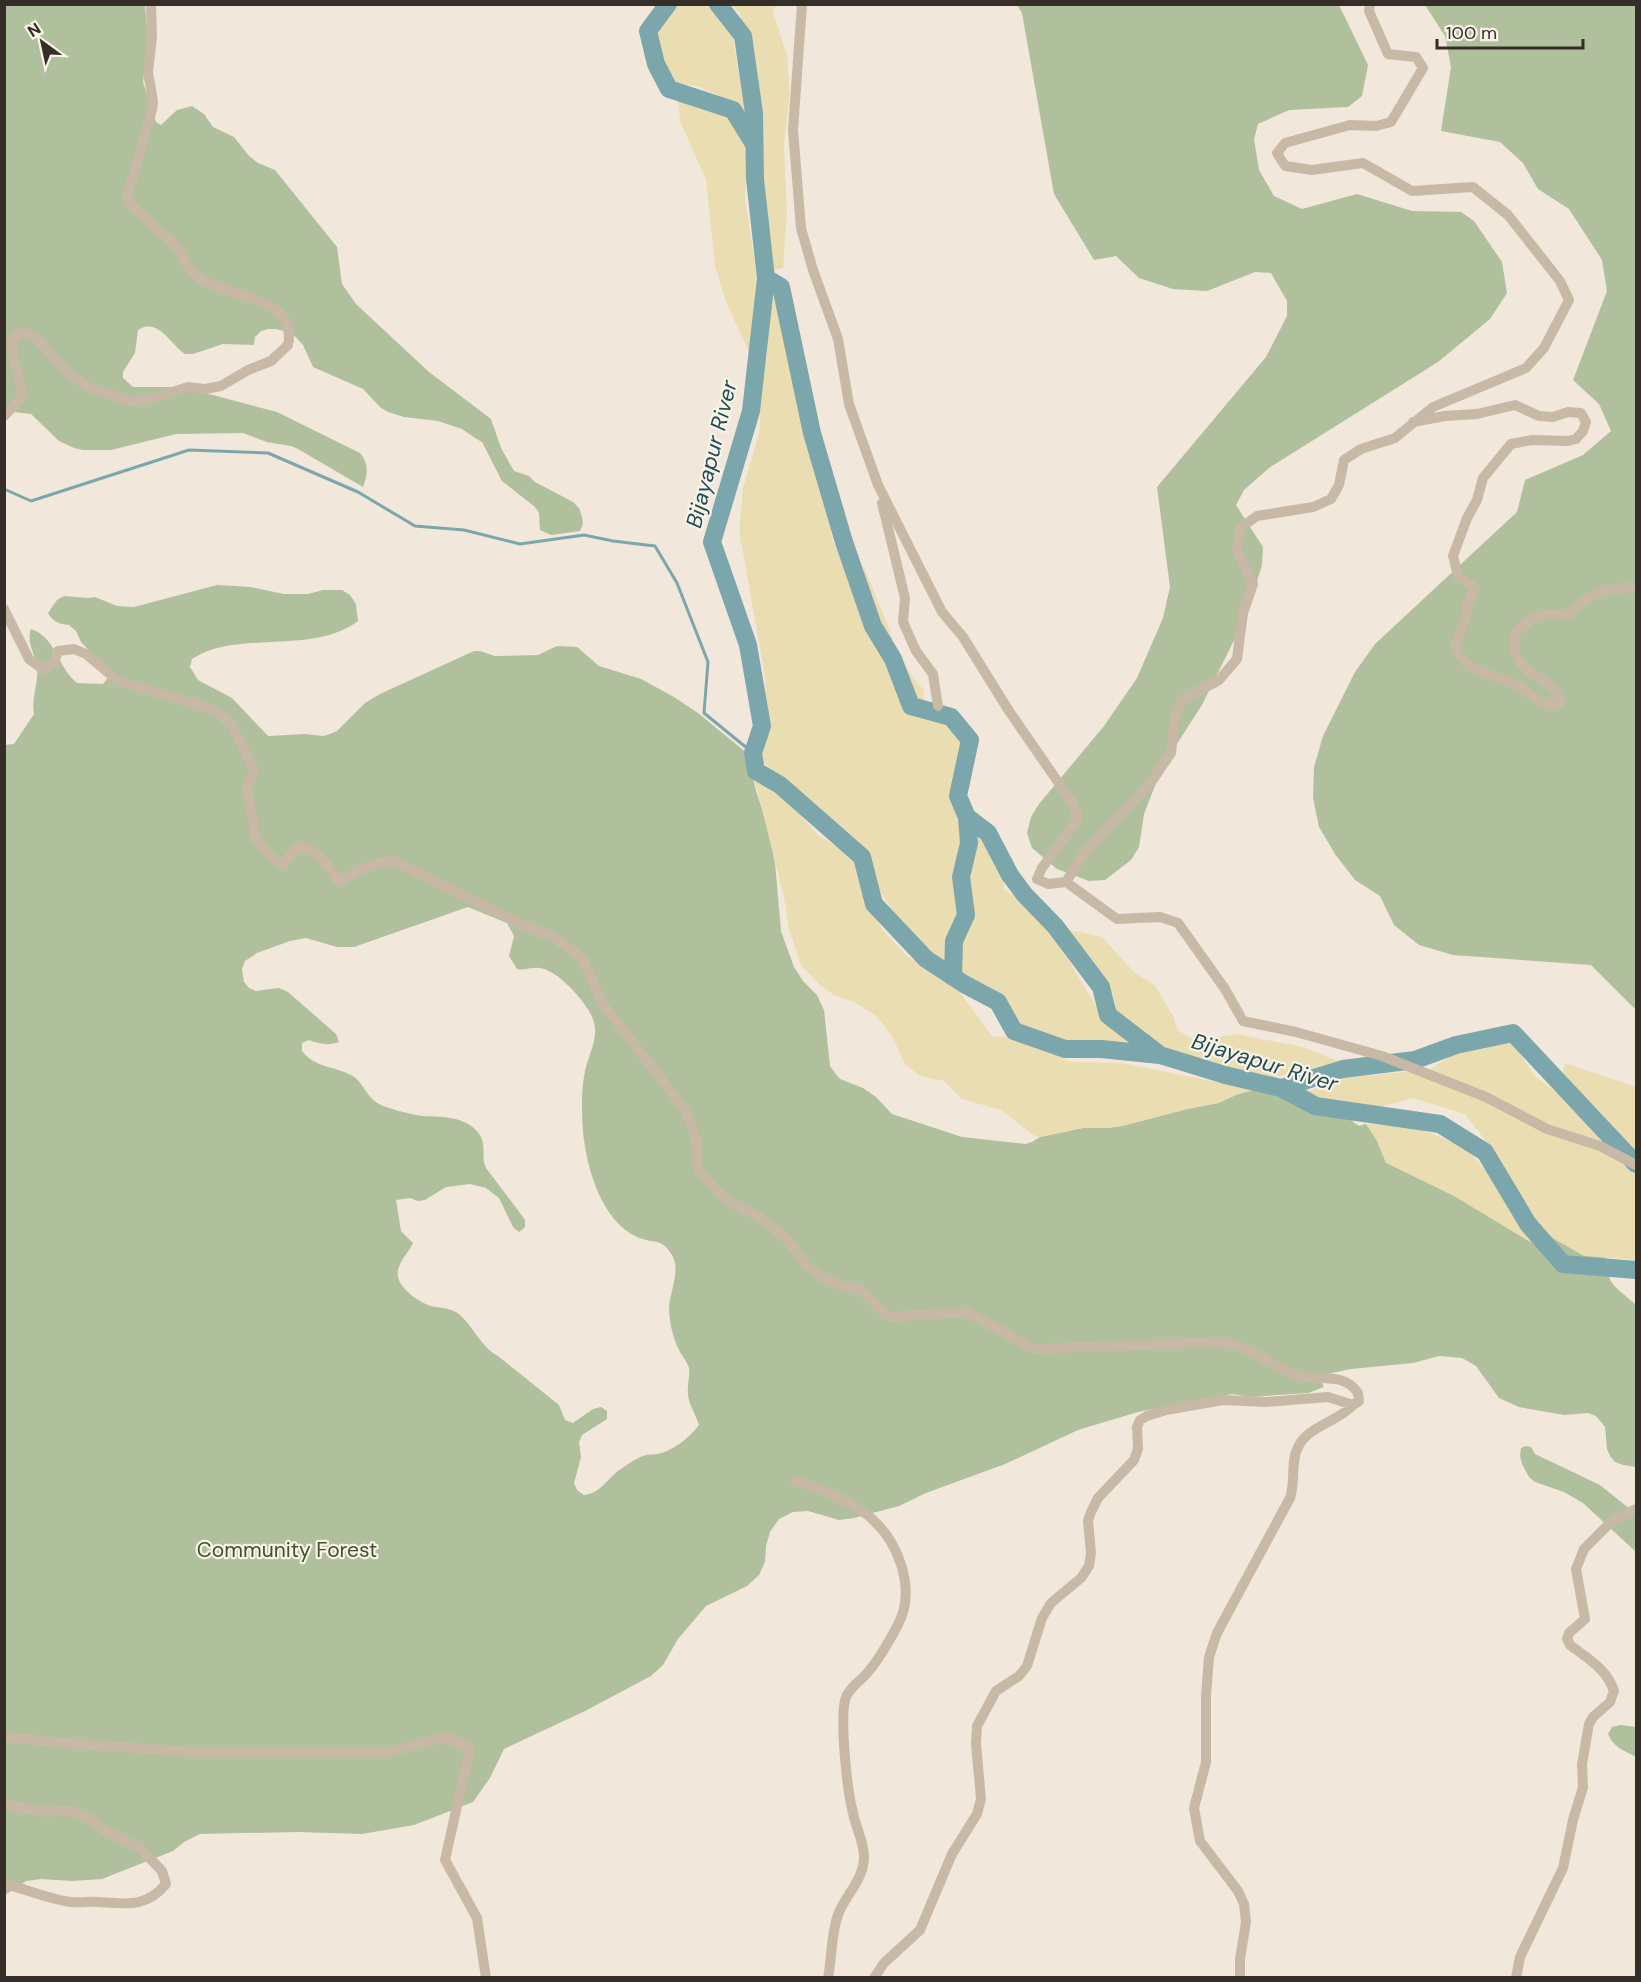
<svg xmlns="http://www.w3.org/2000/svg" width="1641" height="1982" viewBox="0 0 1641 1982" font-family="'DM Sans',sans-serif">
<rect width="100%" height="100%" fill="#f1e8db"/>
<path fill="#b0bf9c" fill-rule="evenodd" d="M 4,5 L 145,5 L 148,39 L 143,82 L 156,122 L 161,125 L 177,110 L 192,106 L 204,114 L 213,127 L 234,137 L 249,156 L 258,163 L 275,170 L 337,247 L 342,284 L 356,304 L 429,372 L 491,419 L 501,448 L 514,471 L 529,476 L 535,482 L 573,502 L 579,508 L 582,517 L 583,524 L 580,531 L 551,535 L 540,530 L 539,513 L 535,507 L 502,481 L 482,442 L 475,438 L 462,429 L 438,421 L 404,417 L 388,412 L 381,408 L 363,389 L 313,367 L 303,345 L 292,333 L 276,329 L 268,329 L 261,331 L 255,337 L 254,345 L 223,344 L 193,354 L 185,354 C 170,344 158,317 138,330 L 135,353 L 123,372 L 123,378 L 133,387 L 171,387 L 213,395 L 277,412 L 360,453 C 369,464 368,474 363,487 L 298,449 L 291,446 L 267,442 L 243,433 L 176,434 L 111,450 L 83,450 L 74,448 L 59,441 L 31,414 L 5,411 Z
M 1017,5 L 1339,5 L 1368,65 L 1362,96 L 1348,107 L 1289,110 L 1258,124 L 1254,139 L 1259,170 L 1274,196 L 1302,209 L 1357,194 L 1412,211 L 1461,212 L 1474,221 L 1502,262 L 1507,293 L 1490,319 L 1438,362 L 1269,468 L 1244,490 L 1236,505 L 1263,547 L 1262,565 L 1246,616 L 1202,705 L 1171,753 L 1156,783 L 1144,814 L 1139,847 L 1131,860 L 1105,880 L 1089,881 L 1057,869 L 1032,848 L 1027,833 L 1031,817 L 1039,804 L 1104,726 L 1137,678 L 1163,618 L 1170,587 L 1157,487 L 1266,357 L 1287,316 L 1287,301 L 1271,273 L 1255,272 L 1207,291 L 1173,289 L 1139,278 L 1116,256 L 1094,260 L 1054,194 L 1022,13 Z
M 1425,5 L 1636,5 L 1636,1010 L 1591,965 L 1453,955 L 1419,945 L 1394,925 L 1380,896 L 1355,880 L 1335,854 L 1319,827 L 1313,798 L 1314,767 L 1323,736 L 1355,672 L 1375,644 L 1517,512 L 1525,480 L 1583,455 L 1611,431 L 1599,404 L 1573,380 L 1607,291 L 1602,260 L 1569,209 L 1538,189 L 1523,163 L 1500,142 L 1441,131 L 1451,67 L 1445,36 Z
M 217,585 L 250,587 L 284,594 L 308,594 L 323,590 L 342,590 L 350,595 L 356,604 L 358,621 C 311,656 237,629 192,659 L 190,667 L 198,680 L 232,698 L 268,736 L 305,734 L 323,736 L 330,734 L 337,731 L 365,703 L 380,694 L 474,651 L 480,651 L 495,656 L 538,655 L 557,646 L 577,647 L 599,666 L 641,679 L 674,697 L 698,713 L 748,754 L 756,791 L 766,820 L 775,863 L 781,931 L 794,967 L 803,981 L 817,995 L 824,1010 L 830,1066 L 835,1073 L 840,1079 L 863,1088 L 876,1097 L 892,1114 L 962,1137 L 1025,1144 L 1032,1142 L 1040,1137 L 1083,1128 L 1107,1128 L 1122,1126 L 1187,1109 L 1218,1103 L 1238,1094 L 1277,1084 L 1299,1085 L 1324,1100 L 1350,1107 L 1353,1122 L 1359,1126 L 1366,1124 L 1376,1139 L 1606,1258 C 1607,1287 1617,1287 1636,1305 L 1636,1467 L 1623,1465 L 1615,1462 L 1610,1456 L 1607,1449 L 1605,1427 L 1596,1416 L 1588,1413 L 1564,1415 L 1519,1407 L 1499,1398 L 1476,1366 L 1462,1358 L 1439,1356 L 1413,1363 L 1351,1369 L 1318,1376 L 1324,1387 L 1308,1393 L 1250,1397 L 1232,1394 L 1138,1412 L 1078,1430 L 1005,1464 L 926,1493 L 899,1506 L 854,1518 L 839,1520 L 808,1511 L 793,1512 L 779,1519 L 770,1532 L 766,1546 L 765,1562 L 759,1575 L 747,1586 L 706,1606 L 678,1639 L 663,1665 L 651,1676 L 585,1711 L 504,1749 L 490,1778 L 473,1802 L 414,1825 L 362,1834 L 298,1832 L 200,1834 L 184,1842 L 173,1851 L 102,1879 L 72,1881 L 41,1879 L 26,1881 L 5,1895 L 4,745 L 14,744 L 34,714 C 31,698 39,683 37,666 C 35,653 26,643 31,629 C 56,637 58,668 77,683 L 103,684 L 107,679 L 107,670 L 81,642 L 76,631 L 69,625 C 59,624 53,622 48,613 L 57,600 L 64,596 L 88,598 L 95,597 L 117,606 L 134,607 ZM 468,907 L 507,923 L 514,936 L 509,956 L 517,969 C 525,971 530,967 539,968 C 556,969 581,997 589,1011 C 604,1035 587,1053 584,1077 C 581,1094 582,1114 583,1132 C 587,1169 601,1220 637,1237 C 653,1244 661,1237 672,1255 C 681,1270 670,1291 669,1308 C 669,1321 673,1337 678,1348 C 681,1355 687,1361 689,1368 C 690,1377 687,1386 688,1395 C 689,1405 696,1415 699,1425 C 690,1437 672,1452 657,1454 C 652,1455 647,1454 643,1456 C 634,1459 626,1466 618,1471 C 606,1480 601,1493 584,1495 L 577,1490 L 574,1483 L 581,1457 L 579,1442 L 582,1435 L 607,1419 L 607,1411 L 601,1407 L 593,1409 L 573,1423 L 565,1420 L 559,1405 L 498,1356 C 482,1348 474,1328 461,1316 C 451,1307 443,1309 431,1306 C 419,1302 395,1287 398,1271 C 399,1261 409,1252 413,1243 L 401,1231 L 396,1200 L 410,1198 L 418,1201 L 425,1200 L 446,1187 L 470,1184 L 486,1188 L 499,1198 L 513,1227 L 519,1232 L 525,1227 L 525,1220 L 520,1213 L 486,1168 C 481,1158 486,1147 481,1137 C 469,1116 444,1117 423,1116 C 413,1115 389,1109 379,1104 C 366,1097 363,1081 351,1075 C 334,1066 315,1068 302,1051 L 302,1043 L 309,1040 C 320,1044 327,1046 339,1042 L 336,1034 L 288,992 L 279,988 L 256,991 L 249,988 L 244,982 L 242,969 L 245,961 L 257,953 L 290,941 L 306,938 L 337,947 L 354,947 Z
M 1526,1446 L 1531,1447 L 1535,1454 L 1600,1485 L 1636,1514 L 1636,1552 L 1583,1503 L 1564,1492 L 1535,1482 L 1529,1477 L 1522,1464 L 1520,1456 L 1521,1448 Z
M 1621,1725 L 1636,1727 L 1636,1757 C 1625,1751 1613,1747 1608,1734 L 1612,1727 Z"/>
<path fill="#ebddb2" d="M 676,5 L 718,5 L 730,22 L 747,118 L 733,102 L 697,86 L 673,83 L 655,58 L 657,31 Z
M 732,5 L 776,5 L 773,12 L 787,55 L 790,94 L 784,145 L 787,214 L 783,268 L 772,270 L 755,198 L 763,172 L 753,68 L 740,14 Z
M 684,94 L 725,112 L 743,131 L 747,159 L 745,198 L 756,271 L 755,313 L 758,332 L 752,358 L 726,302 L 715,266 L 706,180 L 680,121 L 678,98 Z
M 768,284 L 778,289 L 787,350 L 794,367 L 833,541 L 843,565 L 854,560 L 865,569 L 891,633 L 896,651 L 914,679 L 923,689 L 926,714 L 946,722 L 962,739 L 956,774 L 963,826 L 956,867 L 959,917 L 950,932 L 945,965 L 907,933 L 878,888 L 866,855 L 807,799 L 762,761 L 766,696 L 765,677 L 739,530 L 743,488 L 760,430 L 760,378 L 767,357 L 765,325 Z
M 748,754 L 818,835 L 856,858 L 863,894 L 882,929 L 906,955 L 956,987 L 992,1036 L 1021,1039 L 1071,1062 L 1122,1063 L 1236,1086 L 1277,1084 L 1238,1094 L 1218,1103 L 1187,1109 L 1122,1126 L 1107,1128 L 1083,1128 L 1040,1137 L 1033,1135 L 1001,1110 L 962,1099 L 944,1081 L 920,1076 L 905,1064 L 892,1036 L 877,1017 L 856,1003 L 834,995 L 820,985 L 801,965 L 789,929 L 784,897 Z
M 971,824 L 982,833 L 1007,879 L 1003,889 C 1052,917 1070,969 1101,1012 C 1111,1026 1124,1036 1137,1047 L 1053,1043 L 1016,1023 L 999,997 L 957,974 L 961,939 L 972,912 L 964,877 L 974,854 L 969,838 Z
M 1066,929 L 1102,937 L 1134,972 L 1155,985 L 1173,1016 L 1178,1030 L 1190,1038 L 1205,1039 L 1236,1034 L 1303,1047 L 1342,1063 L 1274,1077 L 1162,1052 L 1117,1013 L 1113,994 Z
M 1511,1040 L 1534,1075 L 1567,1101 L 1636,1174 L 1636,1260 L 1584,1256 L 1535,1228 L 1501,1161 L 1465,1114 L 1413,1098 L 1377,1108 L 1324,1100 L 1310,1091 L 1346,1078 L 1431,1069 L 1455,1053 Z
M 1565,1063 L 1636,1087 L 1636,1158 L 1613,1137 L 1600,1117 L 1562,1077 Z
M 1366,1124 L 1403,1126 L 1431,1133 L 1465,1148 L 1492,1177 L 1532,1243 L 1454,1196 L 1386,1163 L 1376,1139 Z"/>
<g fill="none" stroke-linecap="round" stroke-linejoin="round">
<path stroke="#7ba6ac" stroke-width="3" d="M 4,489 L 31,501 L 189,450 L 268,453 L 358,492 L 415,526 L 464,530 L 520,544 L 584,535 L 613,541 L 655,546 L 677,583 L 708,662 L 704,713 L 753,753"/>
<path stroke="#7ba6ac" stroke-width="18" d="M 668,4 L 648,31 L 656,64 L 669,89 L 733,110 L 754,144
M 718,4 L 743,36 L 754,113 L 755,179 L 766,278 L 751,411 L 712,542 L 748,645 L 762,726 L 753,753 L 756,771 L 780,785 L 862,857 L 874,904 L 926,959 L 964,984 L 998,1002 L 1014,1031 L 1065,1049 L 1101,1049 L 1160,1055 L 1225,1075 L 1281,1088 L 1315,1106 L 1440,1124 L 1485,1152 L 1528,1224 L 1563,1264 L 1636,1270
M 766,278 L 781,287 L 812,433 L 844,542 L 873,626 L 893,659 L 911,706 L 951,717 L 970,740 L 958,796 L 967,817 L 969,843 L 961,877 L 966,915 L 954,941 L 953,977
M 967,817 L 988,833 L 1010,875 L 1024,894 L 1055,926 L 1101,987 L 1108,1015 L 1160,1055
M 1281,1088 L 1343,1069 L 1415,1060 L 1456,1045 L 1513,1033 L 1636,1164"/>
<path stroke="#c8b9a7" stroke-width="10" d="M 802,4 L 793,130 L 801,228 L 813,270 L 838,339 L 849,404 L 878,485 L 942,612 L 963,637 L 1009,711 L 1074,805 L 1078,819 L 1042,868 L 1037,879 L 1048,884 L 1066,882 L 1117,919 L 1160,917 L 1178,923 L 1225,989 L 1243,1021 L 1296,1032 L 1382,1056 L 1486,1097 L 1547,1129 L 1600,1146 L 1636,1165
M 4,416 L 23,396 L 11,343 L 18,334 L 23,332 L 36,338 L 68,372 L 88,387 L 130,401 L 147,400 L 188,387 L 205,389 L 221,386 L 248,370 L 271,361 L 288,345 C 298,300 236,297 208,283 C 185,272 187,257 172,242 C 169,238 165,236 161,233 C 150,224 142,213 130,205 L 127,197 L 152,110 L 153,101 L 148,72 L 152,38 L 151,4
M 1413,422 L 1445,416 L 1477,414 L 1515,405 L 1539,416 L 1553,417 L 1568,412 L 1581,413 L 1586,422 L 1583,431 L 1576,439 L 1568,441 L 1532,440 L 1511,444 L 1483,478 L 1477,500 L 1467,518 L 1453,556 L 1458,576 L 1475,588 L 1466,607 L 1468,612 L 1455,645 L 1457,652 L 1470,667 L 1519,686 L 1542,703 L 1554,705 L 1560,702 C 1556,680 1528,678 1518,659 C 1514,653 1514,643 1514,636 C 1521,626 1532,617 1545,615 C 1552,614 1560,617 1568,614 C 1573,611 1578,605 1583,602 C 1598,591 1618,587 1636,588
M 882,503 L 905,598 L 903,622 L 916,651 L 933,674 L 938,706
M 4,609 L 29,659 L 44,670 L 54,663 L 58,651 L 74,649 L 86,654 L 118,681 L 215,710 L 231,724 L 254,770 L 247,787 L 256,839 L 268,854 L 283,865 L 298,846 C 322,851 326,864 339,882 C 357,871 373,862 395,861 L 524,926 L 552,936 L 583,959 L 602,1003 L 686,1111 L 696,1139 L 698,1170 L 718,1192 L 725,1199 L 757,1216 L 787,1239 L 806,1265 L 822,1277 L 845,1287 L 859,1288 L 888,1317 L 967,1312 L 1033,1349 L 1218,1342 C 1227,1344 1237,1345 1245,1349 C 1264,1357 1279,1370 1299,1376 C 1321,1381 1344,1372 1358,1393 L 1359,1401 L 1353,1405 L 1328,1397 L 1267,1402 L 1223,1400 L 1166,1410 L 1147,1416 L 1140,1420 L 1137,1427 L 1138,1449 L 1134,1460 L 1098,1498 L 1091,1512 L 1088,1521 L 1091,1553 L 1089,1566 L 1081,1578 L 1051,1603 L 1042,1618 L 1027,1666 L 1019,1676 L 996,1691 L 977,1726 L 976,1744 L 981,1799 L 977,1814 L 952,1854 L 920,1930 L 884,1963 L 874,1978
M 1066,882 L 1084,853 L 1150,784 L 1171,753 L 1175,716 L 1182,700 L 1219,680 L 1237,659 L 1243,613 L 1253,584 L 1237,552 L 1240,528 L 1257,516 L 1313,507 L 1331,499 L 1339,485 L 1344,460 L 1361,449 L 1395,438 L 1433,407 L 1526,368 L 1544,348 L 1569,300 L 1560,281 L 1508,215 L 1473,187 L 1412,191 L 1363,163 L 1312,170 L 1285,166 L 1277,153 L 1285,143 L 1350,125 L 1376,126 L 1391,122 L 1423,68 L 1416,57 L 1388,54 L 1369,11 L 1370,4
M 795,1481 C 814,1485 858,1505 872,1519 C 898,1542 914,1585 901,1618 C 895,1632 878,1661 868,1672 C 861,1681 848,1688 845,1700 C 840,1722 847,1790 853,1813 C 856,1828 864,1842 864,1857 C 864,1880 845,1895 838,1915 C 831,1934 832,1957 828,1978
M 4,1737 L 63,1743 L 193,1752 L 389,1752 L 446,1737 L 470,1748 L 445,1860 L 477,1918 L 486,1978
M 4,1804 L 42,1812 L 72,1811 L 90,1819 L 104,1830 L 140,1848 L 162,1871 L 166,1884 C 146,1908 127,1904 99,1902 C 90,1901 80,1903 71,1902 C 48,1899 27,1889 4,1884
M 1240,1978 L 1240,1959 L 1246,1922 L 1244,1904 L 1238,1891 L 1200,1841 L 1194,1808 L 1206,1762 L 1206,1696 L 1209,1657 L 1217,1633 L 1290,1498 C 1296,1480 1290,1463 1298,1447 C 1308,1426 1338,1422 1353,1405
M 1516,1978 L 1520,1957 L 1563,1868 L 1573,1820 L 1583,1787 L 1582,1764 L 1589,1724 L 1593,1717 L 1610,1702 L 1614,1691 C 1607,1669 1587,1658 1570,1645 L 1567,1639 L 1569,1633 L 1585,1619 L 1576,1569 L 1584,1549 L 1613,1520 L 1636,1509"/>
</g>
<g text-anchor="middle" stroke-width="4.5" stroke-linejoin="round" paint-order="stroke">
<g font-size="21" fill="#41522c" stroke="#f8f2e7">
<text x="287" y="1557">Community Forest</text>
</g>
<g font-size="22" font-style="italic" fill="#1f4c55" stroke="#f8f2e7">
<text transform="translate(711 454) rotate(-76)" y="8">Bijayapur River</text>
<text transform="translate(1265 1062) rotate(17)" y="8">Bijayapur River</text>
</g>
</g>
<rect width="1641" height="1982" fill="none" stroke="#352d28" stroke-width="12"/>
<g transform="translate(42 42) rotate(327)" stroke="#f8f2e7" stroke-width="4.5" paint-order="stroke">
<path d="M0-4.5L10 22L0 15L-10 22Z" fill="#352d28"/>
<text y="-9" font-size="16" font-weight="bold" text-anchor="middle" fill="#352d28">N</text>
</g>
<path d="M1437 39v9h146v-9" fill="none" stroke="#352d28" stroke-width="3"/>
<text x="1446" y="39" font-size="18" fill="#352d28" stroke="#f8f2e7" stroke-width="4.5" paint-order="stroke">100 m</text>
</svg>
